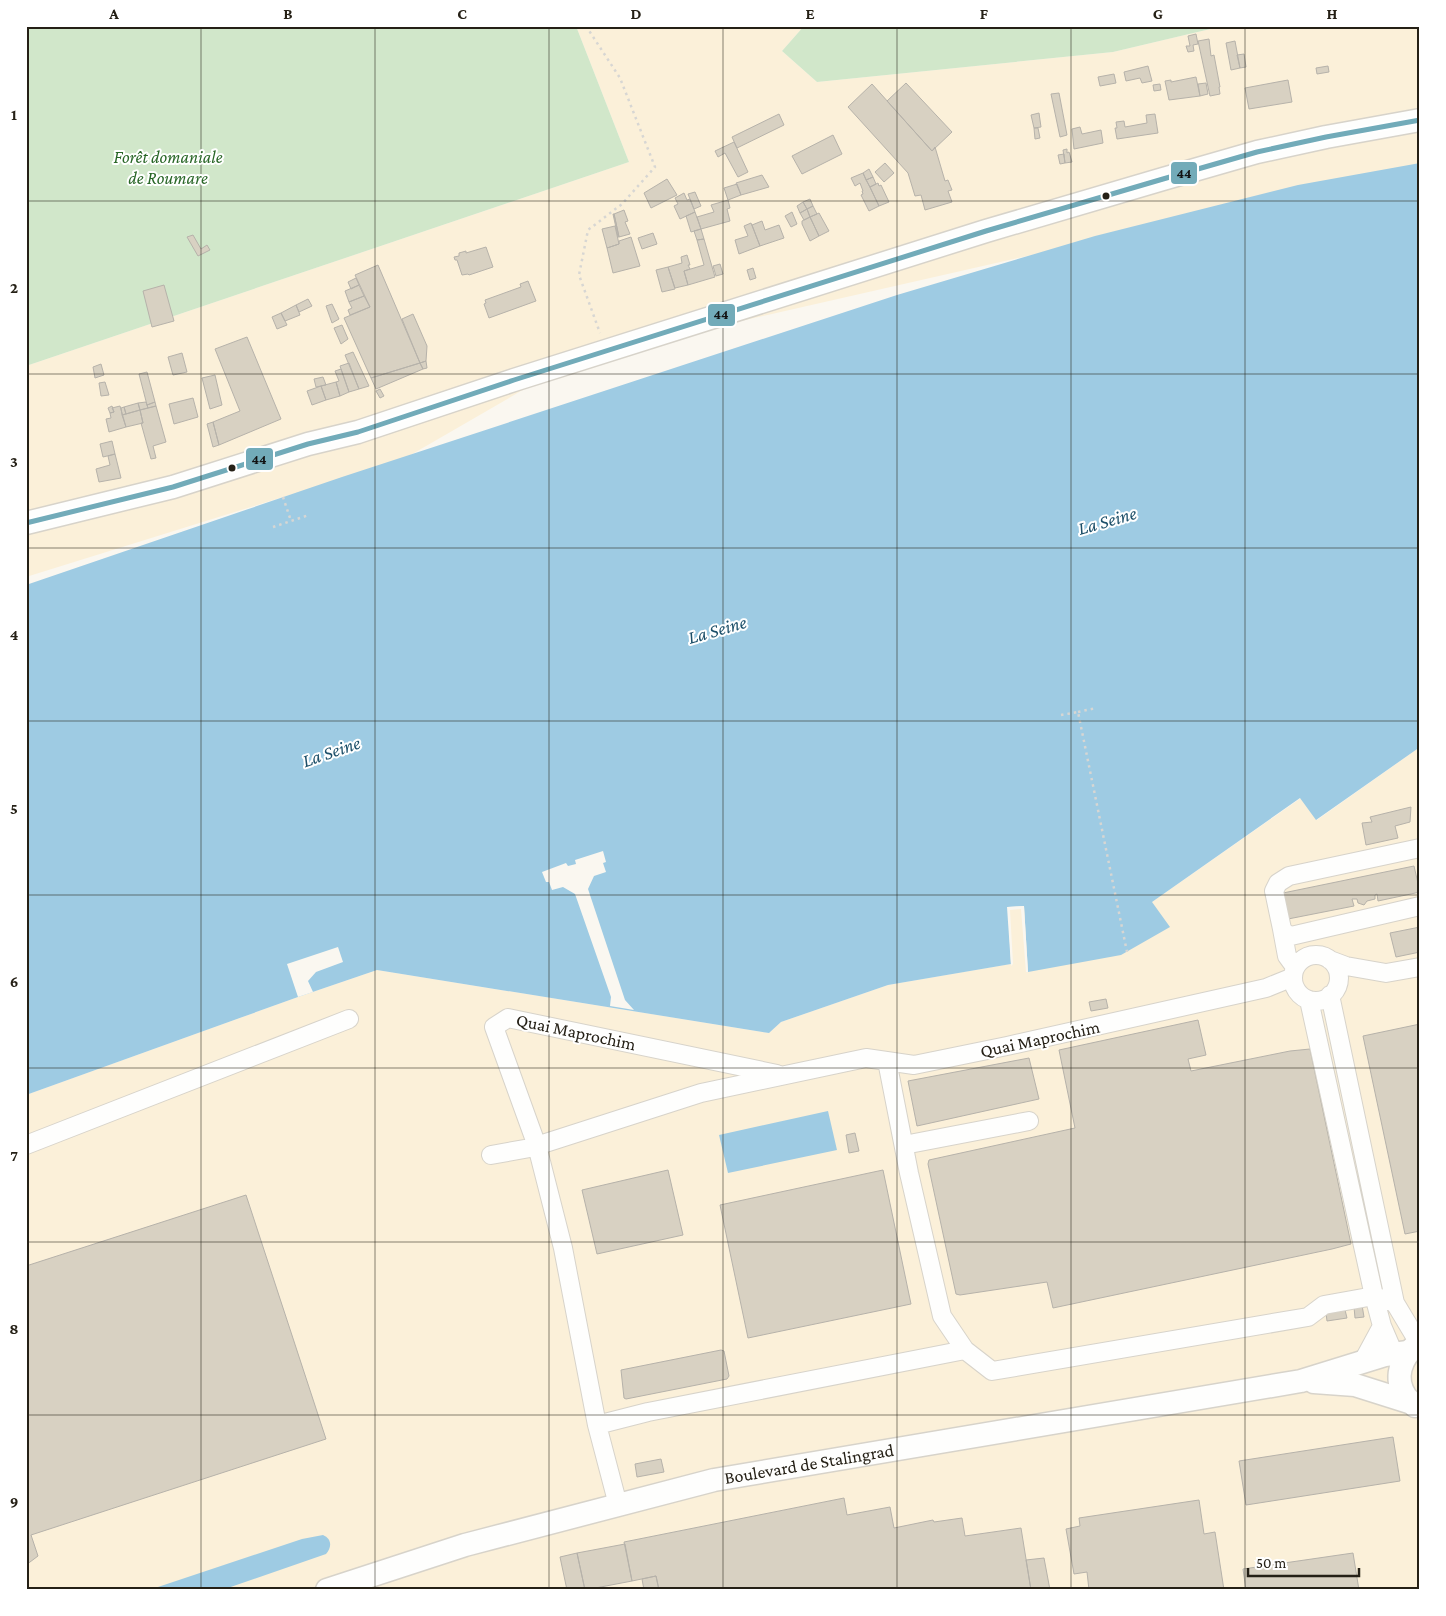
<svg xmlns="http://www.w3.org/2000/svg" width="1446" height="1616" viewBox="0 0 1446 1616" font-family="'Crimson Pro',serif">
<rect width="100%" height="100%" fill="#faf7f0"/>
<path fill="#fbf0d9" d="M 576,26 L 804,26 L 782,51 L 817,82 L 1113,52 L 1223,26 L 1420,27 L 1420,189 L 1274,200 L 578,358 L 395,464 L 283,497 L 26,577 L 26,366 L 629,162 Z
M 1420,747 L 1420,1590 L 26,1590 L 26,1095 L 298,997 L 377,970 L 769,1033 L 781,1022 L 888,985 L 1010,964 L 1007,907 L 1152,902 L 1301,798 L 1317,820 Z"/>
<path fill="#d1e7ca" d="M 26,26 L 576,26 L 629,162 L 26,366 Z
M 804,26 L 1223,26 L 1113,52 L 817,82 L 782,51 Z"/>
<path fill="#9ecbe3" d="M 1420,163 L 1420,747 L 1316,820 L 1300,798 L 1152,902 L 1170,927 L 1121,955 L 1028,972 L 1024,906 L 1008,907 L 1011,964 L 888,985 L 781,1022 L 769,1033 L 377,970 L 298,997 L 26,1095 L 26,585 L 342,477 L 897,295 L 1095,236 L 1298,185 Z
M 828,1111 L 837,1150 L 728,1173 L 719,1135 Z
M 323,1535 C 332,1539 332,1547 326,1554 L 222,1590 L 149,1590 L 302,1539 Z"/>
<path fill="#faf7f0" d="M 603,851 L 606,862 L 603,863 L 606,872 L 594,876 L 588,889 L 625,1000 L 634,1010 L 610,1006 L 611,997 L 575,894 L 563,887 L 552,890 L 549,882 L 546,882 L 542,872 L 566,863 L 568,866 L 576,864 L 575,860 Z
M 1024,906 L 1028,972 L 1026,972 L 1021,909 L 1010,910 L 1013,964 L 1011,966 L 1007,907 Z
M 338,947 L 343,962 L 316,972 L 308,981 L 313,992 L 298,997 L 287,964 Z"/>
<path fill="#d8d1c2" stroke="#b6b2aa" d="M 1196,34 L 1198,44 L 1193,45 L 1194,51 L 1188,52 L 1186,46 L 1190,46 L 1188,36 Z
M 1209,39 L 1211,56 L 1214,55 L 1220,87 L 1219,87 L 1220,94 L 1210,96 L 1198,41 Z
M 1235,41 L 1240,68 L 1231,70 L 1226,43 Z
M 1244,54 L 1246,67 L 1240,68 L 1237,55 Z
M 1148,66 L 1152,81 L 1142,83 L 1140,78 L 1126,81 L 1124,72 Z
M 1328,66 L 1329,72 L 1317,74 L 1316,68 Z
M 1114,74 L 1116,83 L 1100,86 L 1098,77 Z
M 1196,77 L 1200,96 L 1169,100 L 1165,81 L 1171,80 L 1171,82 Z
M 1288,80 L 1292,102 L 1249,109 L 1245,88 Z
M 906,83 L 952,132 L 932,151 L 887,101 Z
M 1206,83 L 1208,94 L 1200,96 L 1198,84 Z
M 872,84 L 932,151 L 935,147 L 945,181 L 948,180 L 952,190 L 948,191 L 952,202 L 925,210 L 921,195 L 915,196 L 908,173 L 848,107 Z
M 1160,84 L 1161,90 L 1154,91 L 1153,85 Z
M 1059,93 L 1067,135 L 1060,137 L 1051,94 Z
M 1039,113 L 1041,127 L 1034,128 L 1031,115 Z
M 779,114 L 784,125 L 737,148 L 732,137 Z
M 1155,114 L 1158,133 L 1117,139 L 1115,128 L 1117,128 L 1116,122 L 1124,121 L 1125,127 L 1147,123 L 1146,115 Z
M 1080,127 L 1082,134 L 1101,130 L 1103,143 L 1074,149 L 1072,129 Z
M 1034,128 L 1038,128 L 1040,138 L 1035,139 Z
M 833,135 L 842,154 L 802,174 L 792,156 Z
M 734,142 L 748,172 L 738,177 L 725,153 L 718,157 L 715,151 Z
M 1067,149 L 1067,153 L 1069,152 L 1072,162 L 1065,163 L 1063,150 Z
M 1064,154 L 1065,163 L 1060,164 L 1058,155 Z
M 885,163 L 894,173 L 884,182 L 875,172 Z
M 869,169 L 873,177 L 866,180 L 863,173 Z
M 863,173 L 879,206 L 869,211 L 861,195 L 863,194 L 862,191 L 863,191 L 860,183 L 855,186 L 851,178 Z
M 762,175 L 769,187 L 741,195 L 736,183 Z
M 873,177 L 876,184 L 870,187 L 866,180 Z
M 667,179 L 677,195 L 651,208 L 644,193 Z
M 878,183 L 879,186 L 881,185 L 889,202 L 879,206 L 870,187 Z
M 737,184 L 741,195 L 728,200 L 724,188 Z
M 695,192 L 701,206 L 694,209 L 688,194 Z
M 684,193 L 687,200 L 690,199 L 695,212 L 680,219 L 674,206 L 678,204 L 675,198 Z
M 810,199 L 813,206 L 807,209 L 803,202 Z
M 728,200 L 730,208 L 727,209 L 730,221 L 701,229 L 697,217 L 714,212 L 711,205 Z
M 803,202 L 807,209 L 800,213 L 797,206 Z
M 813,206 L 817,214 L 810,217 L 807,209 Z
M 807,209 L 810,217 L 804,220 L 800,213 Z
M 624,210 L 628,221 L 625,222 L 630,234 L 619,237 L 614,214 Z
M 695,212 L 701,229 L 691,232 L 686,216 Z
M 792,212 L 797,224 L 791,227 L 785,216 Z
M 819,213 L 829,231 L 819,236 L 810,217 Z
M 613,214 L 614,214 L 619,237 L 618,237 Z
M 810,217 L 819,236 L 810,241 L 802,224 L 802,221 Z
M 762,221 L 765,230 L 779,225 L 784,238 L 760,246 L 752,225 Z
M 751,223 L 760,246 L 739,254 L 735,240 L 748,236 L 744,226 Z
M 615,226 L 619,244 L 607,248 L 602,229 Z
M 701,229 L 704,239 L 697,240 L 694,231 Z
M 653,233 L 657,244 L 642,249 L 638,238 Z
M 193,235 L 201,249 L 207,245 L 210,250 L 198,256 L 187,237 Z
M 631,237 L 640,266 L 613,273 L 607,248 L 619,244 L 619,241 Z
M 704,239 L 715,277 L 688,285 L 684,271 L 704,265 L 697,240 Z
M 486,247 L 493,267 L 469,275 L 468,274 L 462,275 L 457,260 L 455,260 L 454,257 L 459,256 L 459,253 L 466,251 L 466,253 Z
M 687,255 L 690,265 L 688,265 L 690,269 L 684,271 L 688,285 L 675,288 L 668,267 L 682,263 L 681,257 Z
M 720,264 L 723,274 L 716,276 L 713,266 Z
M 378,265 L 420,363 L 371,378 L 344,318 L 370,307 L 355,275 Z
M 668,267 L 675,289 L 662,292 L 656,270 Z
M 753,268 L 756,278 L 750,280 L 747,270 Z
M 356,278 L 359,285 L 351,289 L 348,282 Z
M 528,281 L 536,301 L 489,318 L 484,304 L 486,303 L 485,300 L 521,287 L 520,284 Z
M 164,285 L 174,321 L 152,327 L 143,291 Z
M 359,285 L 364,296 L 349,302 L 345,291 Z
M 364,296 L 370,307 L 350,315 L 348,310 L 352,308 L 349,302 Z
M 308,299 L 312,306 L 299,312 L 296,305 Z
M 332,304 L 339,319 L 332,323 L 326,306 Z
M 296,305 L 300,315 L 285,321 L 281,313 Z
M 281,313 L 287,325 L 277,329 L 272,317 Z
M 413,314 L 427,346 L 426,361 L 420,363 L 402,319 Z
M 342,325 L 348,339 L 341,344 L 334,328 Z
M 247,337 L 281,419 L 219,445 L 213,422 L 240,411 L 215,349 Z
M 353,352 L 369,386 L 359,389 L 345,355 Z
M 182,353 L 187,372 L 173,375 L 168,357 Z
M 426,361 L 427,368 L 423,369 L 420,363 Z
M 349,363 L 359,389 L 349,392 L 340,366 Z
M 420,363 L 423,369 L 376,389 L 371,378 Z
M 101,364 L 104,375 L 95,378 L 93,367 Z
M 341,369 L 349,392 L 340,396 L 336,382 L 339,381 L 335,371 Z
M 147,372 L 155,402 L 147,405 L 139,374 Z
M 215,375 L 222,405 L 210,409 L 202,378 Z
M 323,377 L 326,385 L 316,387 L 314,379 Z
M 105,382 L 109,395 L 101,396 L 99,383 Z
M 336,382 L 340,396 L 326,400 L 321,386 Z
M 321,386 L 326,400 L 312,405 L 307,391 Z
M 380,389 L 384,396 L 380,398 L 376,391 Z
M 193,398 L 198,417 L 174,424 L 169,404 Z
M 146,402 L 148,408 L 140,410 L 138,403 Z
M 155,402 L 156,406 L 148,408 L 147,405 Z
M 138,403 L 140,410 L 126,414 L 124,407 Z
M 112,406 L 114,412 L 110,413 L 108,408 Z
M 120,406 L 126,427 L 109,432 L 106,419 L 111,418 L 110,413 L 114,412 L 112,408 Z
M 156,406 L 166,442 L 153,446 L 156,458 L 151,459 L 141,423 L 143,423 L 140,410 Z
M 124,407 L 126,414 L 122,415 L 121,408 Z
M 140,410 L 143,423 L 126,427 L 122,415 Z
M 213,422 L 219,445 L 213,447 L 207,424 Z
M 112,441 L 115,454 L 103,457 L 100,444 Z
M 115,454 L 121,478 L 99,482 L 96,469 L 110,465 L 108,456 Z
M 1411,807 L 1410,822 L 1395,826 L 1398,838 L 1366,845 L 1362,823 L 1372,822 L 1370,817 Z
M 1414,866 L 1420,892 L 1378,901 L 1377,894 L 1375,895 L 1375,899 L 1367,901 L 1364,905 L 1358,903 L 1357,899 L 1352,899 L 1354,906 L 1288,919 L 1283,893 Z
M 1420,927 L 1420,952 L 1396,957 L 1390,933 Z
M 1106,999 L 1108,1008 L 1091,1011 L 1089,1002 Z
M 1198,1020 L 1206,1055 L 1188,1059 L 1191,1071 L 1290,1051 L 1310,1049 L 1351,1244 L 1332,1249 L 1053,1308 L 1047,1282 L 960,1295 L 956,1294 L 928,1164 L 929,1160 L 1075,1128 L 1059,1050 Z
M 1420,1024 L 1420,1231 L 1405,1234 L 1363,1036 Z
M 1029,1058 L 1039,1099 L 917,1126 L 908,1081 Z
M 855,1133 L 859,1151 L 849,1153 L 846,1135 Z
M 668,1170 L 683,1235 L 597,1254 L 582,1190 Z
M 883,1170 L 911,1304 L 748,1338 L 720,1205 Z
M 246,1195 L 326,1439 L 31,1535 L 38,1556 L 26,1565 L 26,1266 Z
M 1362,1305 L 1364,1317 L 1355,1318 L 1354,1307 Z
M 1345,1310 L 1347,1318 L 1327,1321 L 1326,1313 Z
M 721,1350 L 724,1351 L 729,1376 L 727,1379 L 626,1399 L 624,1398 L 621,1370 Z
M 1393,1437 L 1400,1481 L 1246,1505 L 1239,1461 Z
M 661,1459 L 664,1472 L 637,1477 L 635,1464 Z
M 844,1498 L 847,1515 L 890,1507 L 894,1528 L 933,1520 L 934,1522 L 962,1518 L 965,1536 L 1021,1528 L 1031,1590 L 659,1590 L 656,1576 L 632,1581 L 624,1542 Z
M 1199,1500 L 1204,1534 L 1215,1532 L 1224,1590 L 1089,1590 L 1087,1572 L 1074,1574 L 1066,1529 L 1080,1526 L 1079,1518 Z
M 625,1544 L 632,1581 L 585,1590 L 577,1553 Z
M 577,1553 L 585,1590 L 567,1590 L 560,1557 Z
M 1353,1553 L 1359,1590 L 1246,1590 L 1243,1569 Z
M 1044,1558 L 1050,1590 L 1031,1590 L 1026,1560 Z
M 656,1576 L 659,1590 L 644,1590 L 642,1579 Z"/>
<g fill="none" stroke-linecap="round" stroke-linejoin="round">
<g stroke="#d7d3ca" stroke-width="20">
<path id="minor" d="M 1420,848 L 1289,876 L 1278,883 L 1274,891 L 1282,929 L 1285,933 L 1291,936 L 1420,906
M 1282,929 L 1287,956 L 1295,967
M1293 978a23 23 0 1 1 46 0a23 23 0 1 1-46 0Z
M 1330,960 L 1346,966 L 1386,973 L 1420,967
M 1330,995 L 1395,1303 L 1419,1343
M 1309,1000 L 1374,1296 L 1382,1326 L 1394,1354
M 887,1061 L 909,1173 L 942,1316 L 965,1350 L 992,1371 L 1308,1317 L 1324,1305 L 1374,1296 L 1395,1303
M 26,1145 L 349,1019
M 904,1145 L 1029,1121
M 491,1155 L 530,1148 L 701,1093 L 866,1058 L 914,1065 L 1007,1046 L 1266,988 L 1293,977
M 1362,1363 L 1382,1326
M 597,1425 L 648,1412 L 965,1350
M 618,1505 L 597,1425 L 563,1248 L 537,1146 L 494,1027 L 508,1018 L 777,1074"/>
</g>
<g stroke="#d7d3ca" stroke-width="25">
<g id="major">
<path d="M 26,523 L 173,487 L 308,444 L 358,432 L 514,380 L 986,231 L 1163,179 L 1257,152 L 1326,137 L 1420,120"/>
<path d="M 1314,1382 L 1355,1385 L 1412,1403"/>
<path d="M 1415,1406 C 1412,1403 1409,1400 1406,1397 C 1393,1378 1401,1358 1417,1344"/>
<path id="s1" d="M 327,1590 L 465,1545 L 714,1480 L 1301,1381 L 1385,1355 L 1408,1352"/>
</g>
</g>
<path stroke="#d7d6d3" stroke-width="2.5" stroke-dasharray="2.5 4" stroke-linecap="butt" d="M 586,26 L 620,78 L 655,167 L 622,204 L 588,230 L 579,275 L 600,333
M 283,497 L 291,521
M 273,527 L 309,515
M 1078,712 L 1096,708
M 1061,715 L 1078,712 L 1127,952"/>
<use href="#minor" stroke="#fefefd" stroke-width="18"/>
<use href="#major" stroke="#fefefd" stroke-width="22"/>
<g stroke="#fff" stroke-width="9">
<path id="bus-1" d="M 26,523 L 173,487 L 308,444 L 358,432 L 514,380 L 986,231 L 1163,179 L 1257,152 L 1326,137 L 1420,120"/>
</g>
<use href="#bus-1" stroke="#72abb9" stroke-width="5"/>
</g>
<path fill="none" stroke="#252016" stroke-width="1" stroke-opacity="0.55" d="M 201,26 L 201,1590M 375,26 L 375,1590M 549,26 L 549,1590M 723,26 L 723,1590M 897,26 L 897,1590M 1071,26 L 1071,1590M 1245,26 L 1245,1590M 26,201 L 1420,201M 26,374 L 1420,374M 26,548 L 1420,548M 26,721 L 1420,721M 26,895 L 1420,895M 26,1068 L 1420,1068M 26,1242 L 1420,1242M 26,1415 L 1420,1415"/>
<g fill="#252016" stroke="#fff" stroke-width="2">
<circle cx="1106" cy="196" r="4.5"/>
<circle cx="232" cy="468" r="4.5"/>
</g>
<g text-anchor="middle" stroke-width="4" stroke-linejoin="round" paint-order="stroke">
<g font-size="18" font-style="italic" fill="#286626" stroke="#fff">
<text x="168" y="163">Forêt domaniale<tspan x="168" dy="21">de Roumare</tspan></text>
</g>
<g font-size="18" fill="#252016" stroke="#fff">
<text transform="translate(576 1032) rotate(12)" y="6">Quai Maprochim</text>
<text transform="translate(1040 1039) rotate(-12)" y="6">Quai Maprochim</text>
<text dy="6" stroke="none"><textPath href="#s1" startOffset="499">Boulevard de Stalingrad</textPath></text>
</g>
<g font-size="19" font-style="italic" fill="#1c4f69" stroke="#fff">
<text transform="translate(1107 520) rotate(-16)" y="7">La Seine</text>
<text transform="translate(717 629) rotate(-16)" y="7">La Seine</text>
<text transform="translate(331 751) rotate(-19)" y="7">La Seine</text>
</g>
</g>
<g stroke="#fff" stroke-width="2">
<rect x="1170" y="161" width="28" height="24" rx="5" fill="#72abb9"/>
<rect x="707" y="303" width="29" height="24" rx="5" fill="#72abb9"/>
<rect x="245" y="447" width="29" height="24" rx="5" fill="#72abb9"/>
</g>
<g font-size="14" text-anchor="middle" font-weight="bold" fill="#111">
<text x="1184" y="178">44</text>
<text x="721" y="319">44</text>
<text x="259" y="464">44</text>
</g>
<rect width="1446" height="1616" fill="none" stroke="#ffffff" stroke-width="55"/>
<path d="M1248 1568v8h111v-8" fill="none" stroke="#252016" stroke-width="2.5"/>
<text x="1256" y="1568" font-size="15" fill="#252016" stroke="#ffffff" stroke-width="4" paint-order="stroke">50 m</text>
<rect x="28" y="28" width="1390" height="1560" fill="none" stroke="#252016" stroke-width="2"/>
<g font-size="16" text-anchor="middle" font-weight="bold" fill="#252016">
<text x="114" y="19">A</text>
<text x="288" y="19">B</text>
<text x="462" y="19">C</text>
<text x="636" y="19">D</text>
<text x="810" y="19">E</text>
<text x="984" y="19">F</text>
<text x="1158" y="19">G</text>
<text x="1332" y="19">H</text>
<text x="14" y="120">1</text>
<text x="14" y="293">2</text>
<text x="14" y="467">3</text>
<text x="14" y="640">4</text>
<text x="14" y="814">5</text>
<text x="14" y="987">6</text>
<text x="14" y="1161">7</text>
<text x="14" y="1334">8</text>
<text x="14" y="1507">9</text>
</g>
</svg>
